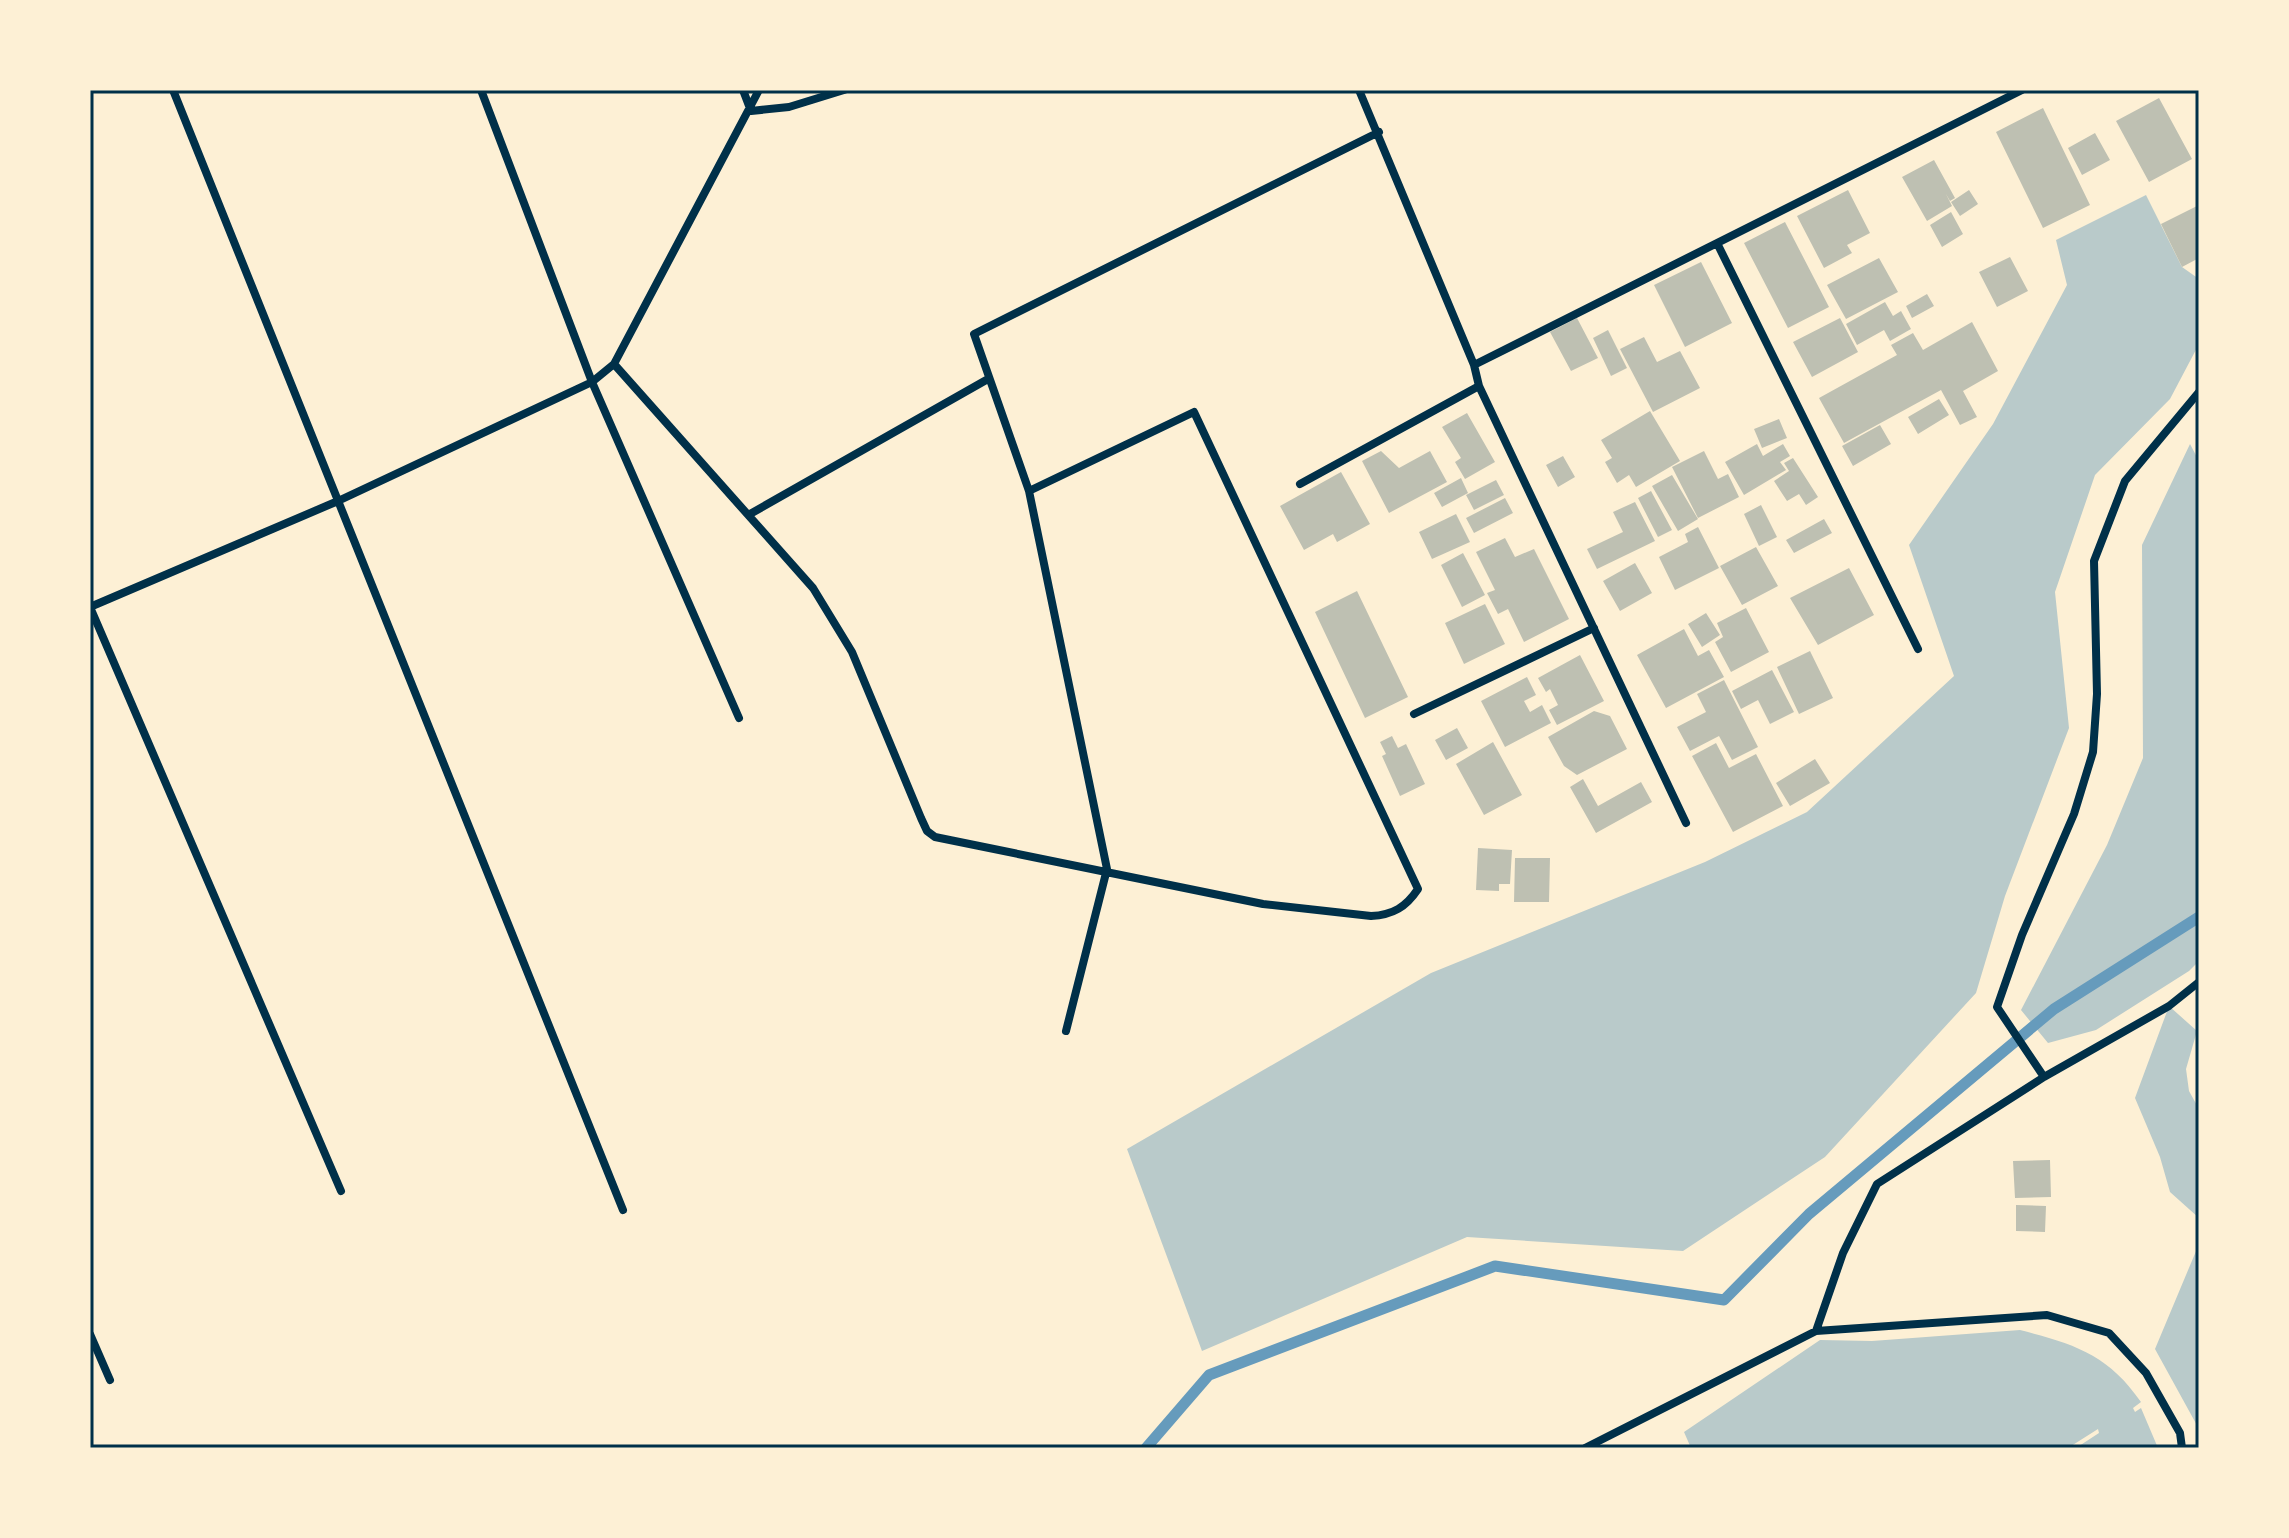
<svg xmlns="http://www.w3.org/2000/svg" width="2289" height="1538" viewBox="0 0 2289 1538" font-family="'Open Sans',sans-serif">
<rect width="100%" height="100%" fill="#fdf0d5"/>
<path fill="#b9caca" d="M 2146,195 L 2182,267 L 2199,279 L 2199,344 L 2170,399 L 2095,475 L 2055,592 L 2069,728 L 2005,896 L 1976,993 L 1825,1157 L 1683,1251 L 1467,1237 L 1202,1351 L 1127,1149 L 1431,973 L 1705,862 L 1807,812 L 1954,676 L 1909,545 L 1993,424 L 2067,285 L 2056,240 Z
M 2190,444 L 2199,461 L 2199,961 L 2189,971 L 2096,1030 L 2048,1043 L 2021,1010 L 2107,845 L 2143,758 L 2142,545 Z
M 2169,1006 L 2197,1031 L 2186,1069 L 2189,1091 L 2199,1109 L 2199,1218 L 2170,1192 L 2160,1157 L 2135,1098 Z
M 2199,1244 L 2199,1429 L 2155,1349 Z
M 2020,1330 C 2074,1344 2108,1354 2141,1402 L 2133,1408 L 2135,1412 L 2141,1408 L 2158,1448 L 2076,1448 L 2099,1433 L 2098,1429 L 2068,1448 L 1691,1448 L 1684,1432 L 1820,1340 L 1872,1341 Z"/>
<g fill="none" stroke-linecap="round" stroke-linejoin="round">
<path stroke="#669bbc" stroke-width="11" d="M 1146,1448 L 1209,1375 L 1495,1266 L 1724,1300 L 1809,1214 L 2054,1009 L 2199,917"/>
</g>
<path fill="#bec0b2" d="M 2159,98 L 2192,159 L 2149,182 L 2116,121 Z
M 2043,108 L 2090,205 L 2043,228 L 1996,132 Z
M 2095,133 L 2110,160 L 2082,175 L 2068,148 Z
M 1934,160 L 1955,198 L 1950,201 L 1946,194 L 1952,206 L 1927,221 L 1902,177 Z
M 1848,190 L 1870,233 L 1847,245 L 1852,253 L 1824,268 L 1797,216 Z
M 1969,190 L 1978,204 L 1960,216 L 1951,202 Z
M 2199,205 L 2199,258 L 2182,267 L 2161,224 Z
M 1951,212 L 1963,234 L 1942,247 L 1930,225 Z
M 1785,222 L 1829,307 L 1788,328 L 1744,243 Z
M 2010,257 L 2028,291 L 1997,307 L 1979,272 Z
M 1879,258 L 1898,292 L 1846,319 L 1827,285 Z
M 1701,262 L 1732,323 L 1685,347 L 1654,285 Z
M 1927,294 L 1934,306 L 1912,318 L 1906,306 Z
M 1885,302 L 1893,316 L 1901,311 L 1911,329 L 1890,341 L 1884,330 L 1857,345 L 1846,324 Z
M 1577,318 L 1598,358 L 1571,371 L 1550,332 Z
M 1840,318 L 1858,352 L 1812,377 L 1793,342 Z
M 1972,322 L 1998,371 L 1963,391 L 1977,417 L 1960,425 L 1941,390 L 1844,443 L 1819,398 L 1897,355 L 1891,345 L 1913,333 L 1923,350 Z
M 1608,330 L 1627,368 L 1611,376 L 1593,338 Z
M 1644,337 L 1657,362 L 1680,351 L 1700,388 L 1653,412 L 1620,349 Z
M 1939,399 L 1949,415 L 1918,434 L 1908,417 Z
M 1650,411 L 1680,461 L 1636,487 L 1629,475 L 1617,483 L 1605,462 L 1612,458 L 1601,440 Z
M 1467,413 L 1495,462 L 1465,479 L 1455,462 L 1461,458 L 1442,427 Z
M 1779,419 L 1787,438 L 1762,448 L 1754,429 Z
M 1880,425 L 1891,444 L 1853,466 L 1842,446 Z
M 1757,444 L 1763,456 L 1783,444 L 1790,456 L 1780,462 L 1786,470 L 1744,495 L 1725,462 Z
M 1381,451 L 1399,468 L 1430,451 L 1447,482 L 1389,513 L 1362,461 Z
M 1704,451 L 1718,479 L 1728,474 L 1739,497 L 1698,518 L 1672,467 Z
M 1563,456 L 1575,477 L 1558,487 L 1546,465 Z
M 1793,458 L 1818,497 L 1806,505 L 1799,494 L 1787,501 L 1774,481 L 1789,471 L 1784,463 Z
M 1341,472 L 1370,524 L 1337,542 L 1333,534 L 1304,550 L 1280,506 Z
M 1672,475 L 1698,519 L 1678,531 L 1652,486 Z
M 1461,478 L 1468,493 L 1442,507 L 1434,493 Z
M 1496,480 L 1504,495 L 1474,510 L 1466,495 Z
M 1651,491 L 1672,530 L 1658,537 L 1638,498 Z
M 1505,498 L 1513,513 L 1474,533 L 1466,518 Z
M 1635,502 L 1655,541 L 1597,569 L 1587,549 L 1623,532 L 1613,512 Z
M 1761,505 L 1777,537 L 1759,546 L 1744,514 Z
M 1456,514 L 1470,542 L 1432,559 L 1419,532 Z
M 1824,519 L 1832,533 L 1794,553 L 1786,540 Z
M 1698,527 L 1719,568 L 1675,590 L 1659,557 L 1688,542 L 1685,534 Z
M 1505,538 L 1515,557 L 1534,549 L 1569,619 L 1524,642 L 1508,609 L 1498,614 L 1487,593 L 1495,590 L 1476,552 Z
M 1756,547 L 1778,586 L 1742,605 L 1720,566 Z
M 1463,553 L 1485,595 L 1462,607 L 1441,565 Z
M 1635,563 L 1652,593 L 1620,611 L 1603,581 Z
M 1849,568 L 1874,615 L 1818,645 L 1790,598 Z
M 1357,591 L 1408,697 L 1365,718 L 1315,612 Z
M 1485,604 L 1505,644 L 1464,664 L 1445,623 Z
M 1746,608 L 1769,652 L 1731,672 L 1715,642 L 1723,637 L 1717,623 Z
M 1706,613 L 1720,635 L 1702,647 L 1688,624 Z
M 1684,629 L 1698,656 L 1709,650 L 1724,677 L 1666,708 L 1637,655 Z
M 1810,651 L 1833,698 L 1799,714 L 1777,667 Z
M 1580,655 L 1604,701 L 1557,725 L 1549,710 L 1558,705 L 1550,689 L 1546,692 L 1538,678 Z
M 1772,670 L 1794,712 L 1770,724 L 1758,700 L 1741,709 L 1732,691 Z
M 1527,677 L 1536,695 L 1524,701 L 1530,712 L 1542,705 L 1551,723 L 1505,747 L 1481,701 Z
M 1724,680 L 1758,747 L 1732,760 L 1719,736 L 1690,751 L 1677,727 L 1706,712 L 1697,694 Z
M 1594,711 L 1610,716 L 1627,749 L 1577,775 L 1564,766 L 1548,737 Z
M 1457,728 L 1468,748 L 1446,760 L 1435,740 Z
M 1392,736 L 1398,748 L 1406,744 L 1425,784 L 1400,796 L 1382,756 L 1386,754 L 1380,742 Z
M 1493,742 L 1522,795 L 1484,815 L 1456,764 Z
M 1716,743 L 1729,768 L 1756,754 L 1783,806 L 1733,832 L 1692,756 Z
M 1815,759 L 1830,783 L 1790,806 L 1776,783 Z
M 1583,779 L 1598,806 L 1641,782 L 1652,802 L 1596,833 L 1570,787 Z
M 1478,848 L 1512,850 L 1510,884 L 1499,884 L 1499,891 L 1476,890 Z
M 1515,858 L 1550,858 L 1549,902 L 1514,902 Z
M 2050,1160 L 2051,1197 L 2015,1198 L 2013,1161 Z
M 2016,1205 L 2046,1206 L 2045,1232 L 2016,1231 Z"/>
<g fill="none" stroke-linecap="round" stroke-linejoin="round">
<path stroke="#003049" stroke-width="8" d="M 173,90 L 623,1210
M 481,90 L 592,382 L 739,718
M 743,90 L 751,111 L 789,107 L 844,90
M 1359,90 L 1474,365 L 1479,386 L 1686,823
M 1717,243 L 1918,649
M 614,364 L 813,588 L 852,652 L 921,818 L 927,831 L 935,837 L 1263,904 L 1371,916 C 1393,915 1406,907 1418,889 L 1194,412 L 1029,491
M 1474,365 L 2022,90
M 1300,484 L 1479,386
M 750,514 L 988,379
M 90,607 L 338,501 L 592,382 L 614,364 L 759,90
M 90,607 L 341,1191
M 1414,714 L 1594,628
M 1066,1031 L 1107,869 L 1029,491 L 974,334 L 1379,132
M 2044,1077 L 1997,1007 L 2022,935 L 2074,814 L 2093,752 L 2097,694 L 2094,561 L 2125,481 L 2199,392
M 1816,1331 L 1843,1253 L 1877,1184 L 2044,1077 L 2169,1006 L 2199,982
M 90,1334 L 110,1380
M 1585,1448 L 1816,1331 L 2047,1315 L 2109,1333 L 2146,1373 L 2180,1433 L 2182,1448"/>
</g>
<rect width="2289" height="1538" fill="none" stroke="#fdf0d5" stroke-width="184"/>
<rect x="92" y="92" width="2105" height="1354" fill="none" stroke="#003049" stroke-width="3"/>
</svg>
